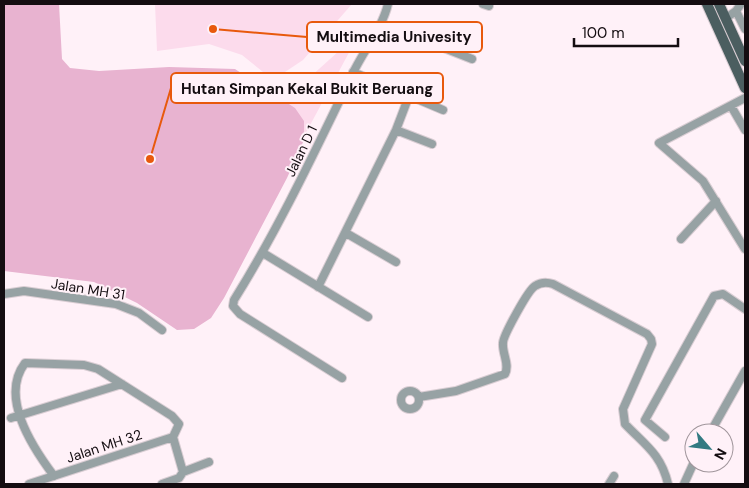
<svg xmlns="http://www.w3.org/2000/svg" width="749" height="488" viewBox="0 0 749 488" font-family="'DM Sans',sans-serif">
<rect width="100%" height="100%" fill="#fff1f8"/>
<path fill="#fcdbec" d="M 155,4 L 352,4 L 303,60 L 273,80 L 242,55 L 209,44 L 157,51 Z
M 360,32 L 286,170 L 284,103 L 300,94 L 309,78 Z"/>
<path fill="#e8b3d0" d="M 4,4 L 59,4 L 62,59 L 70,68 L 99,71 L 169,67 L 235,69 L 295,108 L 304,121 L 304,140 L 287,178 L 224,298 L 211,318 L 194,329 L 177,330 L 137,303 L 94,282 L 4,271 Z"/>
<g fill="none" stroke-linecap="round" stroke-linejoin="round">
<g stroke="#d9cdd3" stroke-width="10">
<path id="minor" d="M 483,4 L 489,6
M 736,11 L 745,29
M 726,18 L 736,11 L 741,4
M 381,23 L 472,59
M 353,72 L 443,110
M 731,106 L 745,130
M 396,130 L 432,144
M 659,143 L 703,181 L 745,249
M 659,143 L 745,98
M 346,233 L 396,262
M 681,239 L 716,201
M 263,253 L 368,317
M 318,287 L 396,130 L 409,96
M 4,294 L 24,291 L 116,304 L 139,313 L 162,330
M 342,378 L 240,314 L 233,306 L 234,300 C 279,228 315,151 352,75 C 363,51 382,29 388,4
M401 400a9 9 0 1 1 18 0a9 9 0 1 1-18 0Z
M 419,397 L 456,391 L 505,374 C 510,364 502,354 503,343 C 503,336 528,290 535,286 C 541,282 547,282 553,284 L 647,334 L 651,339 L 652,344 L 623,409 L 625,424 C 645,445 661,454 668,484
M 11,418 L 122,384
M 710,433 L 745,371
M 173,437 L 183,472
M 665,437 L 645,420 L 714,296 L 723,294 L 745,309
M 29,484 L 173,437 L 179,424 L 172,416 L 98,369 L 84,365 L 25,363 C 0,396 30,444 54,476
M 162,484 L 179,478 L 183,472 L 209,462
M 609,484 L 614,476
M 684,484 L 694,462"/>
</g>
<g stroke="#d9cdd3" stroke-width="12">
<path id="major" d="M 707,4 L 745,88
M 719,4 L 745,61"/>
</g>
<use href="#minor" stroke="#97a2a4" stroke-width="8"/>
<use href="#major" stroke="#4b5e60" stroke-width="10"/>
</g>
<g text-anchor="middle" stroke-width="4" stroke-linejoin="round" paint-order="stroke">
<g font-size="14" fill="#140d11" stroke="#fff1f8">
<text transform="translate(301 151) rotate(-64)" y="5">Jalan D 1</text>
<text transform="translate(88 289) rotate(9)" y="5">Jalan MH 31</text>
<text transform="translate(104 446) rotate(-18)" y="5">Jalan MH 32</text>
</g>
</g>
<path fill="none" stroke="#e8590c" stroke-width="2" d="M213 29L307 37M150 159L171 88"/>
<g fill="#e8590c" stroke="#fff1f8" stroke-width="2">
<circle cx="213" cy="29" r="5"/>
<circle cx="150" cy="159" r="5"/>
</g>
<g fill="#fff1f8" stroke="#e8590c" stroke-width="2">
<rect x="307" y="22" width="175" height="30" rx="5"/>
<rect x="171" y="73" width="272" height="30" rx="5"/>
</g>
<g font-size="15" text-anchor="middle" font-weight="bold" fill="#140d11">
<text x="394" y="42">Multimedia Univesity</text>
<text x="307" y="94">Hutan Simpan Kekal Bukit Beruang</text>
</g>
<rect width="749" height="488" fill="none" stroke="#140d11" stroke-width="10"/>
<g transform="translate(709 448) rotate(118)"><circle r="24" fill="#fff1f8" stroke="#a1969c"/>
<path d="M0-4L9 19L0 12L-9 19Z" fill="#327a82"/>
<text y="-8" font-size="14" font-weight="bold" text-anchor="middle" fill="#140d11">N</text>
</g>
<path d="M574 38v8h104v-8" fill="none" stroke="#140d11" stroke-width="2.5"/>
<text x="582" y="38" font-size="15" fill="#140d11" stroke="#fff1f8" stroke-width="4" paint-order="stroke">100 m</text>
</svg>
